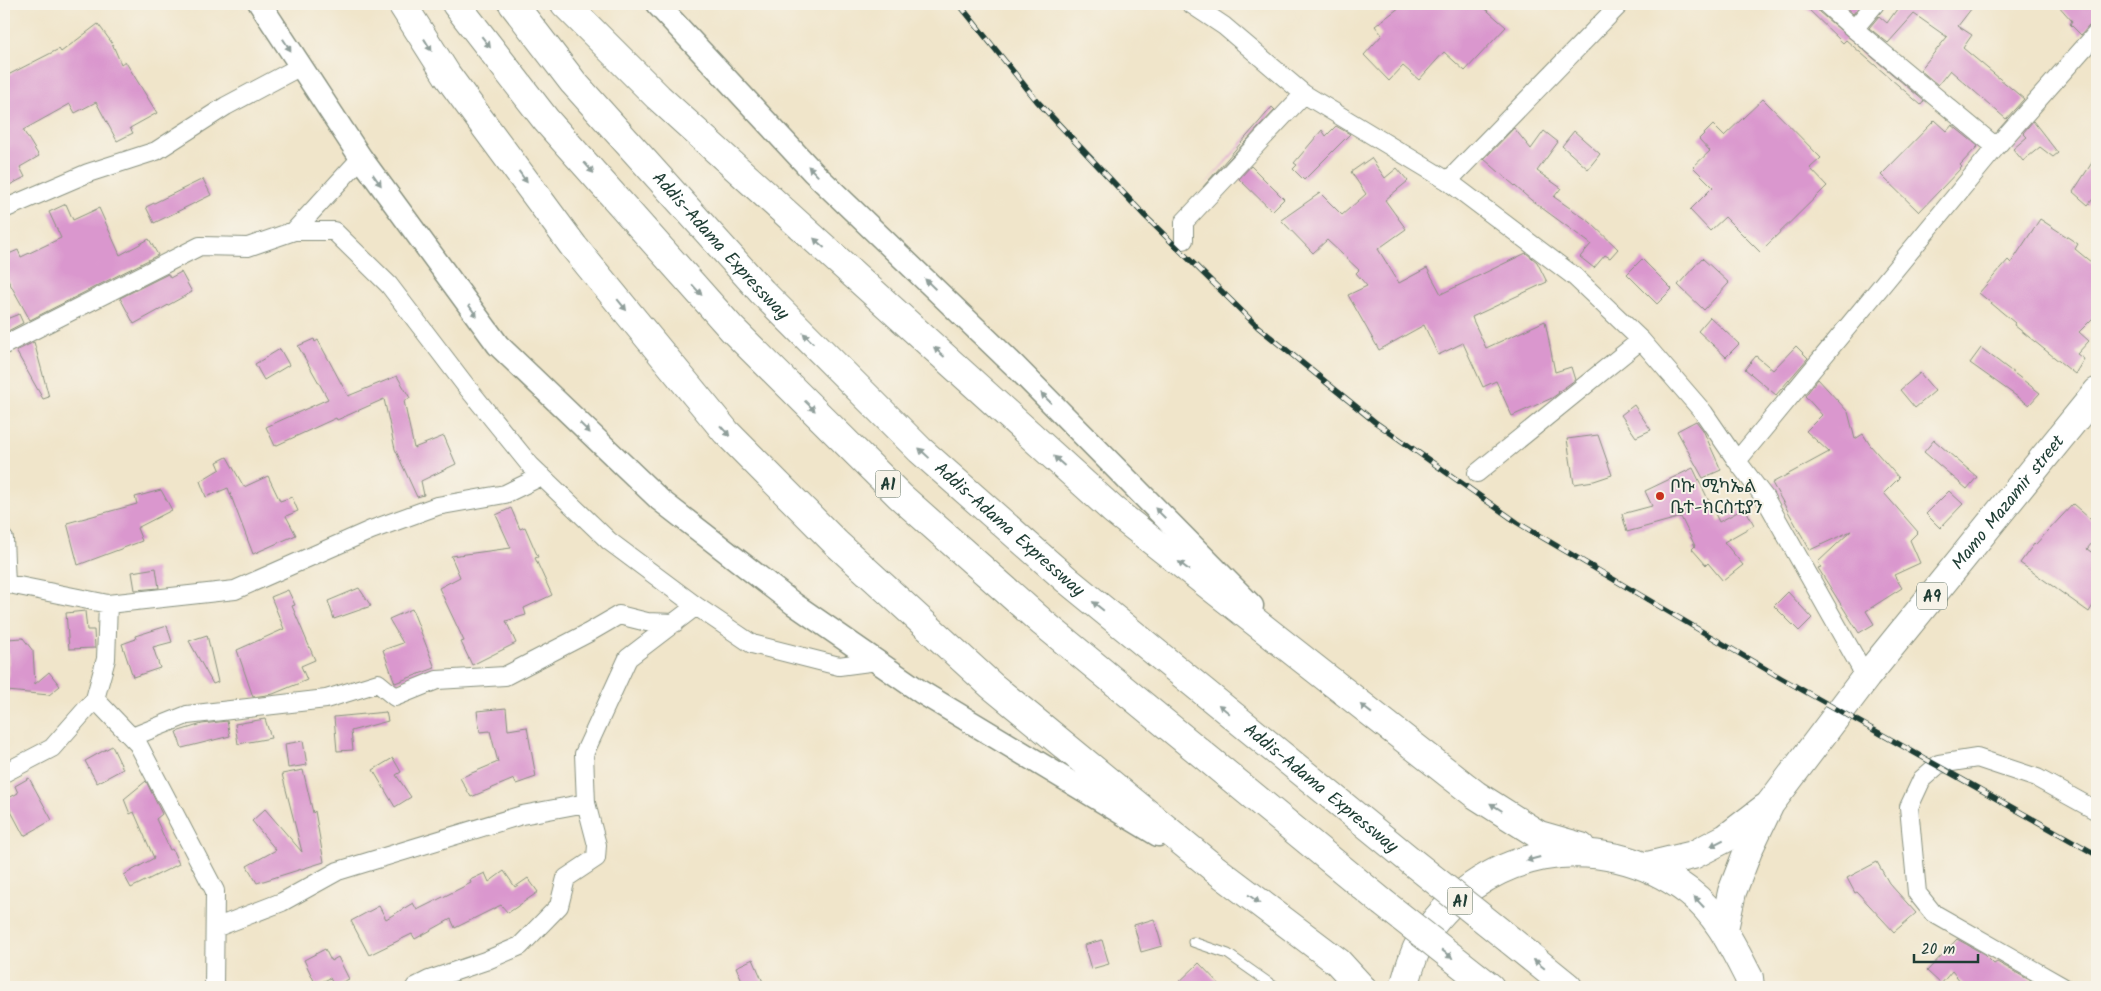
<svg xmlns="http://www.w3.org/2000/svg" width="2101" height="991" viewBox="0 0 2101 991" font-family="Kalam,'Noto Sans Ethiopic',sans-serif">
<rect width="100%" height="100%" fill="#f7f3e8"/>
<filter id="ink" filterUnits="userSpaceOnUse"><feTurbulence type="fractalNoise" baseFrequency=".02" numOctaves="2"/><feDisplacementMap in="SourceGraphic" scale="10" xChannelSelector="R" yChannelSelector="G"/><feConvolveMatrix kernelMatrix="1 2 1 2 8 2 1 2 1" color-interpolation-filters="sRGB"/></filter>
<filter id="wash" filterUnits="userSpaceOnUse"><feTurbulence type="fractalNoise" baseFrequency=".0096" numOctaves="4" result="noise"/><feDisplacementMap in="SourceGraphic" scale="20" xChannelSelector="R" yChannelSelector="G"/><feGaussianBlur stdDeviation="1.12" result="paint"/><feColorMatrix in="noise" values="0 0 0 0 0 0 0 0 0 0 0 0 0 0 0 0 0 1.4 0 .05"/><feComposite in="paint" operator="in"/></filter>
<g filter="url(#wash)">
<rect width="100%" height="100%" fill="#f0e5ca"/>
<g id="blocks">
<path fill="#da97ce" d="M 1404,4 L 1480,4 L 1506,27 L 1465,71 L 1444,52 L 1419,80 L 1403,66 L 1389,81 L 1364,55 L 1382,35 L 1375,26 Z
M 1803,4 L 1816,4 L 1819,12 L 1924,101 L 1921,105 L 1846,40 L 1843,43 Z
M 1842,4 L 1861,4 L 1853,14 Z
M 1898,4 L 1975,4 L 1958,26 L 1972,35 L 1963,48 L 2024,99 L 2006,119 L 1950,70 L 1938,85 L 1920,70 L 1947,37 L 1914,14 L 1888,43 L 1869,28 L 1879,16 L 1887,23 L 1900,5 Z
M 2057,4 L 2097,4 L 2097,22 L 2089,26 L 2081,35 L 2070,24 L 2072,21 Z
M 98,24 L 112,43 L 121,64 L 125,61 L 157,113 L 130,128 L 133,133 L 117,141 L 96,102 L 75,113 L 70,104 L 23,130 L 39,156 L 20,167 L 25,177 L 4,188 L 4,77 L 59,49 L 61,52 Z
M 1763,99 L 1821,158 L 1810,168 L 1827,186 L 1760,252 L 1725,217 L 1710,231 L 1690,210 L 1713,187 L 1693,167 L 1710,151 L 1699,139 L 1713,125 L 1724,136 Z
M 1272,107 L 1275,110 L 1203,187 Z
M 1935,120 L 1947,131 L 1952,125 L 1978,146 L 1960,165 L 1962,167 L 1919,212 L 1881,175 Z
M 2033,121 L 2058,153 L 2053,157 L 2040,147 L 2023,161 L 2013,149 L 2027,137 L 2023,133 Z
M 1336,126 L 1350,134 L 1304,180 L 1293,169 L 1297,165 L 1294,163 L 1322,130 L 1326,136 Z
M 1514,128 L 1531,149 L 1544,131 L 1558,142 L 1537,171 L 1561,188 L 1554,197 L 1590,222 L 1618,249 L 1610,258 L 1605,255 L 1594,268 L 1580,257 L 1591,244 L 1531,200 L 1484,159 Z
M 1574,131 L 1600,154 L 1588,169 L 1562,146 Z
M 2097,155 L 2097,194 L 2088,205 L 2073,192 Z
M 1371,158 L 1385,178 L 1397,168 L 1408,181 L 1385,200 L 1406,229 L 1378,249 L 1399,283 L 1427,268 L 1441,294 L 1526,253 L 1537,262 L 1547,282 L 1472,317 L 1473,320 L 1486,348 L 1545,321 L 1555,372 L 1571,367 L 1575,380 L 1558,392 L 1559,393 L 1552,398 L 1512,416 L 1496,381 L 1483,387 L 1463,343 L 1438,355 L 1424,325 L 1379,350 L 1348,295 L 1367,286 L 1356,273 L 1359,270 L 1327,240 L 1313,253 L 1281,220 L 1320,193 L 1342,215 L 1366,194 L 1351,172 Z
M 1251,166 L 1284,199 L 1272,211 L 1239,179 Z
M 203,179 L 211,195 L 154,223 L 146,207 Z
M 66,204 L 73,220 L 99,208 L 120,255 L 149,239 L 158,255 L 30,320 L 4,273 L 4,256 L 18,250 L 21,257 L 61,238 L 49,212 Z
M 2040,219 L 2078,244 L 2075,249 L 2097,267 L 2097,314 L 2079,332 L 2089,341 L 2077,354 L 2084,359 L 2075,374 L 2014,325 L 2015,323 L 1979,293 L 2008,260 L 2011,263 Z
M 1702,258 L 1729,283 L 1704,310 L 1678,285 Z
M 1642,259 L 1672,289 L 1657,304 L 1627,274 Z
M 181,272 L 192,292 L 134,324 L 120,298 L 168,274 L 170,278 Z
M 19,314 L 23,323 L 6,332 L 4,320 Z
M 1710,317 L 1739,344 L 1726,357 L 1698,331 Z
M 314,339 L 315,342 L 318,340 L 348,396 L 397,376 L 410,398 L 404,401 L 414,448 L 444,436 L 456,464 L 421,481 L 424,495 L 417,497 L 395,449 L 384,399 L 337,420 L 336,418 L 275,446 L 266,427 L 328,399 L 298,346 Z
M 34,342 L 49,397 L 43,399 L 16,351 Z
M 1796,346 L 1808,358 L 1776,395 L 1745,369 L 1756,356 L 1773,370 Z
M 1981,348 L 2040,393 L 2029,405 L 1970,363 Z
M 280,349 L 289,365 L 264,380 L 255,364 Z
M 1920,373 L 1935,391 L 1915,408 L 1900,390 Z
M 1818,379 L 1848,412 L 1855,439 L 1863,434 L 1870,445 L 1899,478 L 1884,493 L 1918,532 L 1910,540 L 1920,563 L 1894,575 L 1902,588 L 1866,611 L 1874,624 L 1859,633 L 1818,568 L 1821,567 L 1818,562 L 1851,531 L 1810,550 L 1772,483 L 1829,452 L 1806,431 L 1822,415 L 1805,396 Z
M 1634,405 L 1651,430 L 1636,437 L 1621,415 Z
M 1696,421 L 1703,430 L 1721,470 L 1703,478 L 1677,431 Z
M 1598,435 L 1612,475 L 1594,481 L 1574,484 L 1567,439 Z
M 1934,440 L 1977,477 L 1967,489 L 1924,452 Z
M 227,457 L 244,487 L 268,476 L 280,501 L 292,497 L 298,511 L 286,516 L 296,535 L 253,554 L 228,488 L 206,497 L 200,481 L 220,469 L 217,462 Z
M 1693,468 L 1719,522 L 1745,508 L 1754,525 L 1724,542 L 1743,565 L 1723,581 L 1708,563 L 1706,565 L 1692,549 L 1695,546 L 1681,517 L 1627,532 L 1622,514 L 1652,506 L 1645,491 Z
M 161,490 L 172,510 L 137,528 L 142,541 L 78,565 L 67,523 L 137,504 L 135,497 Z
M 1949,491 L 1963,504 L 1940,528 L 1926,514 Z
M 2073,504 L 2097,525 L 2097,537 L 2087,549 L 2097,556 L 2097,599 L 2089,612 L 2020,563 L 2034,544 L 2035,545 Z
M 511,508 L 520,529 L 525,527 L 538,557 L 535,558 L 552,595 L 524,608 L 526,615 L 506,621 L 516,643 L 472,665 L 461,642 L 464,641 L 439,588 L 460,577 L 451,556 L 511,548 L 496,515 Z
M 156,568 L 159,588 L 135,590 L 132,572 Z
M 359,588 L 371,606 L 334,619 L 328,601 Z
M 288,590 L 295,605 L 292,606 L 315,660 L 301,666 L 307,680 L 273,694 L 253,697 L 237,650 L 284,629 L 271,597 Z
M 1788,592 L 1812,618 L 1799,631 L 1774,606 Z
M 412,609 L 435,668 L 395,683 L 383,650 L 403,643 L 389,619 Z
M 85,611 L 87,630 L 94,630 L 95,648 L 69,649 L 66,613 Z
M 167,626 L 172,642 L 153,647 L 160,668 L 133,677 L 122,644 L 136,639 L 135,636 Z
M 207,635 L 218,682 L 213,684 L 189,641 Z
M 23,638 L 33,651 L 35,684 L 49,672 L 60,686 L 49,695 L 7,691 L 9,667 L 7,639 Z
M 506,708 L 508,730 L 527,727 L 536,777 L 516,784 L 514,779 L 471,797 L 460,778 L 498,762 L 490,731 L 480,732 L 477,711 Z
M 386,712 L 388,721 L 351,731 L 353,750 L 337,751 L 334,717 Z
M 265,719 L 271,738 L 238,744 L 235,724 Z
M 227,721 L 230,736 L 182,748 L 176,732 L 202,724 Z
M 303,741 L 307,765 L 288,768 L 285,744 Z
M 112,746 L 123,769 L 97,783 L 85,761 Z
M 393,758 L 401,772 L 396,775 L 411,797 L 395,807 L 373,770 Z
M 303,770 L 313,813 L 315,811 L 324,862 L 257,883 L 247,866 L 276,850 L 252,821 L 265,809 L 302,852 L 282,774 Z
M 29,778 L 52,820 L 24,836 L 5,800 L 18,793 L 15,786 Z
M 146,781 L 162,814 L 156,819 L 170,850 L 172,849 L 179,864 L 131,888 L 124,875 L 154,858 L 134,812 L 130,814 L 124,799 Z
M 1877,862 L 1889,883 L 1916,913 L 1894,932 L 1857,892 L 1855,893 L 1847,878 Z
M 504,871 L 515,887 L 528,878 L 538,892 L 508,913 L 501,905 L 455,928 L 451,919 L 415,939 L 412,934 L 369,955 L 351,921 L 379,906 L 386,919 L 413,903 L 417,910 L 471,883 L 470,880 L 485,873 L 489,882 Z
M 1154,919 L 1162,946 L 1141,952 L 1134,925 Z
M 1957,939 L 1984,954 L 1994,964 L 1997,962 L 2042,987 L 1965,987 L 1952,971 L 1941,984 L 1927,971 Z
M 1102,940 L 1109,964 L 1091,969 L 1084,945 Z
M 325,949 L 331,961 L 338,957 L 349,979 L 334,986 L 330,978 L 316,985 L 304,960 Z
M 753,959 L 763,982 L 751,987 L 745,987 L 736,967 Z
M 1199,963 L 1222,987 L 1174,987 Z"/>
</g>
</g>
<g filter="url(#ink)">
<use href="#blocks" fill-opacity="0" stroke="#88917f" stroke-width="1"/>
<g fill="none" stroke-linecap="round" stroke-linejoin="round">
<g stroke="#88917f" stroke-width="11">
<path id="service" d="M 1193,942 L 1228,954 L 1275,987"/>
</g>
<g stroke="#88917f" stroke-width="20">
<path id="minor" d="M 1191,4 L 1224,26 L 1304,94 L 1448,181 L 1575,277 L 1641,340 L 1704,413 L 1737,461 L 1765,498 L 1866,677
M 1826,4 L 1854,29 L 1996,147
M 1854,29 L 1875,4
M 1448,181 L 1620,4
M 4,209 L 88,173 L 156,151 L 226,106 L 301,66
M 294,231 L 334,231 L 389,285 L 466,386 L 530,465 L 609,541 L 696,606
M 1184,240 L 1184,222 L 1304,94
M 4,345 L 200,246 L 248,247 L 294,231 L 361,158
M 1737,461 L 1996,147 L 2097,33
M 1477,473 L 1641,340
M 4,539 L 6,584
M 4,583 L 108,604 L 235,590 L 371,530 L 437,506 L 505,494 L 542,476
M 95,699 L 138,744 L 215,891 L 214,987
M 132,737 L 187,715 L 326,699 L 378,683 L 395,697 L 437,680 L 505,676 L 588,633 L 619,615 L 647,622 L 675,623
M 4,773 L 52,748 L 95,699 L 106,659 L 108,604
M 215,928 L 282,902 L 338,871 L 522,815 L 586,803
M 415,987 L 429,980 L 485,961 L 520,946 L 559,906 L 566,878 L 596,858 L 597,845 L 586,803 L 584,754 L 628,658 L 696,606 L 752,644 L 839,666 L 877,661
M 2063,987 L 1933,913 L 1917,893 L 1909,807 L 1922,779 L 1939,764 L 1977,758 L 2037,778 L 2097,811"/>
</g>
<g stroke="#88917f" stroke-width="25">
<path id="tertiary" d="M 260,4 L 361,158 L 498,345 L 660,500 L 794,604 L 921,692 L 1158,835
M 657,4 L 813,172 L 1015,366 L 1252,606"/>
</g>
<g stroke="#88917f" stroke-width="30">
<g id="primary">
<path d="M 1332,682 L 1476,795 L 1539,835 L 1581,847"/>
<path d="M 1647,866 L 1693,855 L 1726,838 L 1765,808"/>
<path d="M 1215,869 L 1338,962 L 1361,987"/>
<path id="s1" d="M 1724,929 L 1732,892 L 1749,848 L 1770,804 L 1866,677 L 2097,392"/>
<path d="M 1404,987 C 1408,974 1412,957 1419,944 C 1477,848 1599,824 1689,892 C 1718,914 1733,947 1749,978 L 1750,987"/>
</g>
</g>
<g stroke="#88917f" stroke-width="30">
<g id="motorway">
<path d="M 402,4 L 447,75 L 574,247 L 726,432 L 836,543 L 992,686 L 1215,869"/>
<path d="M 456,4 L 546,120 L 732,329 L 900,496 L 1043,623 L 1382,902"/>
<path id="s2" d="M 513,4 L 573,82 L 762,292 L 920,450 L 1067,580 L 1411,861"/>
<path d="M 565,4 L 658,97 L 1113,510 L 1332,682"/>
<path d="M 1510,940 L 1568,987"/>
<path d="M 1476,976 L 1490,987"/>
</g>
</g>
<use href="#service" stroke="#fff" stroke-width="9"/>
<use href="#minor" stroke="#fff" stroke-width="18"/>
<use href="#tertiary" stroke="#fff" stroke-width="22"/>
<use href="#primary" stroke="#fff" stroke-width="28"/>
<use href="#motorway" stroke="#fff" stroke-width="28"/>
<g stroke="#1f3d34" stroke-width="5.5">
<path id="rail" d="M 959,4 L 1037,101 L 1145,216 L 1258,327 L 1375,422 L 1518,523 L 1781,678 L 2097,855"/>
</g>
<use href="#rail" stroke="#f7f3e8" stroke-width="4" stroke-dasharray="11" stroke-linecap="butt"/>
<g stroke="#88917f" stroke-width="30" stroke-linecap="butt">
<path id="motorway-bridge" d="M 1411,861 L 1510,940
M 1382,902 L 1476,976"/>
</g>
<use href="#motorway-bridge" stroke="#fff" stroke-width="28"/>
</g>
<defs><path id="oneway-solid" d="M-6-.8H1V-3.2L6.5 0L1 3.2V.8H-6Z" transform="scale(1.25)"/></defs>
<g fill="#8f9e9a">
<use href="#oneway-solid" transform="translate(486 42) rotate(52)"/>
<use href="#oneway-solid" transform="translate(287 45) rotate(57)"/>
<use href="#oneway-solid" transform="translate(428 45) rotate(58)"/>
<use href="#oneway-solid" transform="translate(589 168) rotate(48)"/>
<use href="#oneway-solid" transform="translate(813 171) rotate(-134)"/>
<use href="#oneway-solid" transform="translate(523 177) rotate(54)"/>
<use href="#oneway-solid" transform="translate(377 180) rotate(54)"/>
<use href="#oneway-solid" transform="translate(819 243) rotate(-138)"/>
<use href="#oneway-solid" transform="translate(930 284) rotate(-136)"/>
<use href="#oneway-solid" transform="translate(697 290) rotate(48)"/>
<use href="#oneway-solid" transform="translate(622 305) rotate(51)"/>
<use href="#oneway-solid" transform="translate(473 311) rotate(54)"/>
<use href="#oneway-solid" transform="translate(808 338) rotate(-135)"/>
<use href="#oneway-solid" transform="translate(939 352) rotate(-138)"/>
<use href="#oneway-solid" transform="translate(1046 398) rotate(-135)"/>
<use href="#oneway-solid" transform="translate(810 406) rotate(45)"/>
<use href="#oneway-solid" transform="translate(585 428) rotate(44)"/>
<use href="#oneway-solid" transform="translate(725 431) rotate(48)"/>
<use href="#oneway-solid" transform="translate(924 453) rotate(-137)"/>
<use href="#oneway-solid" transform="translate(1059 461) rotate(-138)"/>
<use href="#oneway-solid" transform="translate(1160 513) rotate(-135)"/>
<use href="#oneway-solid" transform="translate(1184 566) rotate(-142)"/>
<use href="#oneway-solid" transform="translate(1098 606) rotate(-141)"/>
<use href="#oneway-solid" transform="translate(1224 709) rotate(-141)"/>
<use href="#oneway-solid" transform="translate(1366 709) rotate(-142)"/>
<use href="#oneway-solid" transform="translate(1496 807) rotate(-148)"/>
<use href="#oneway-solid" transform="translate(1717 843) rotate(153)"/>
<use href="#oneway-solid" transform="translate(1533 859) rotate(165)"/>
<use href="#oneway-solid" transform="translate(1254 899) rotate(37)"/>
<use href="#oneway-solid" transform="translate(1699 902) rotate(-133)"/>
<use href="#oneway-solid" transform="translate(1447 954) rotate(38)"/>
<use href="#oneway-solid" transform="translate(1539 964) rotate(-141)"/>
</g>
</g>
<circle fill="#c8321e" stroke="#f7f3e8" stroke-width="2" cx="1660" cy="496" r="5"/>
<g text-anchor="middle" stroke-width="4" stroke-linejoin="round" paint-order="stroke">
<g fill="#f7f3e8" stroke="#60746a" stroke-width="1">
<rect x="875.5" y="470.5" width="25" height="27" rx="4"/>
<rect x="1917" y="582.5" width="30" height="27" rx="4"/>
<rect x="1447.5" y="887.5" width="25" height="27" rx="4"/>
</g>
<g font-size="16" font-weight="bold" fill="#1f3d34">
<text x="888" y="490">A1</text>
<text x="1932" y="602">A9</text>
<text x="1460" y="907">A1</text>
</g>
<g font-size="18" fill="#1f3d34" stroke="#f7f3e8">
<text dy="6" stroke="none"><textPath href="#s2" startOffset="319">Addis-Adama Expressway</textPath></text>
<text dy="6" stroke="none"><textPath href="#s1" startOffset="518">Mamo Mazamir street</textPath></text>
<text dy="6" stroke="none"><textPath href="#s2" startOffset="724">Addis-Adama Expressway</textPath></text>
<text dy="6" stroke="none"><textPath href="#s2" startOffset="1129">Addis-Adama Expressway</textPath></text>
</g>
<g font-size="18" fill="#1f3d34" stroke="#f7f3e8" text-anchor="start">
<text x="1670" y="492">ቦኩ ሚካኤል<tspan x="1670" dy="21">ቤተ-ክርስቲያን</tspan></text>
</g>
</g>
<rect width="2101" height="991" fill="none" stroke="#f7f3e8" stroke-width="20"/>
<path d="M1914 954v8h64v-8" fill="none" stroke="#1f3d34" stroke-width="2.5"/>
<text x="1921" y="954" font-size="15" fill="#1f3d34" stroke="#f7f3e8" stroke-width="4" paint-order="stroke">20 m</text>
</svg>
